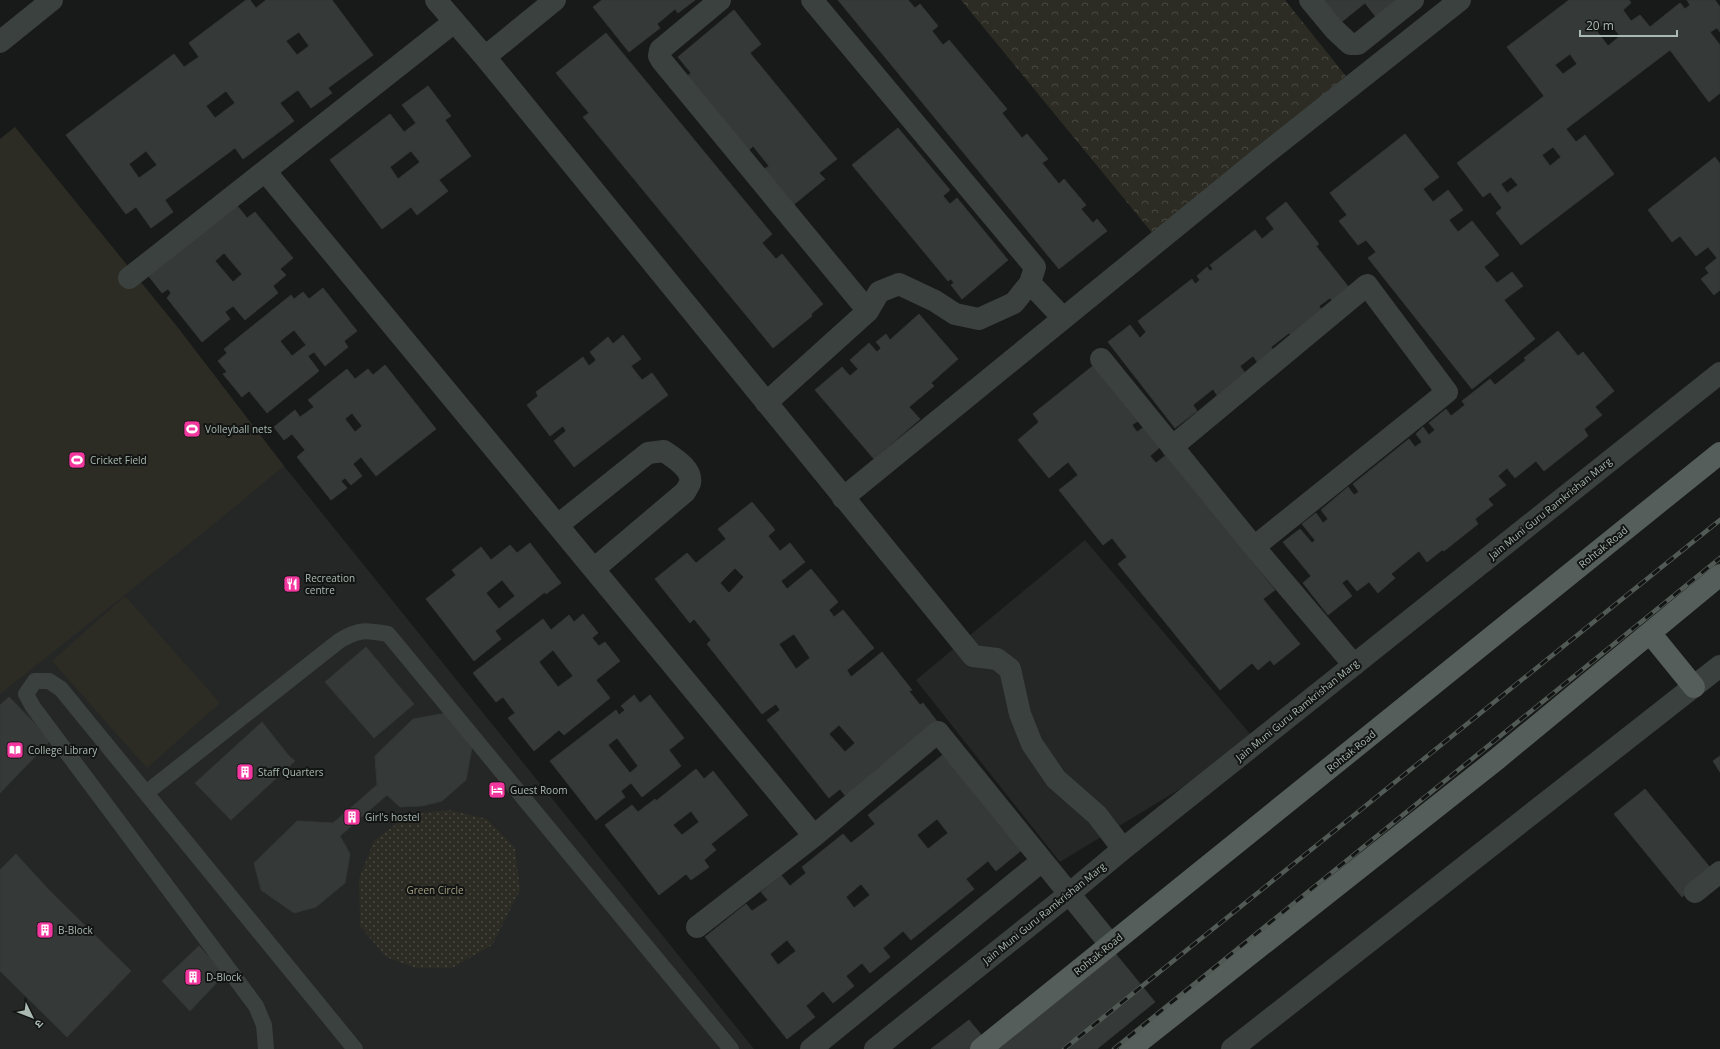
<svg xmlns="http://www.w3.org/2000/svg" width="1720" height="1049" viewBox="0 0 1720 1049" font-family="'Open Sans','Noto Sans Devanagari',sans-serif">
<defs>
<pattern id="park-crowns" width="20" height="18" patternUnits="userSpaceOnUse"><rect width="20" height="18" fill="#2d2c24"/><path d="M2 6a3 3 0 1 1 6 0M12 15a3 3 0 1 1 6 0" fill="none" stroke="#494841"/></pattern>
<pattern id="garden-dots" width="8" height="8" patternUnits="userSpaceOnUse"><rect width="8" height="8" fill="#2d2c24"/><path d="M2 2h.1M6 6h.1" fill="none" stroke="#494841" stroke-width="1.8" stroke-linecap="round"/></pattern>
</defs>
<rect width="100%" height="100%" fill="#181a19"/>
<path fill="#242726" d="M 15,127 L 284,466 L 754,1049 L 0,1049 L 0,139 Z
M 1085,540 L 1257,742 L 1060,862 L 916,680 Z"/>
<path fill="url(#park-crowns)" d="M 961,0 L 1285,0 L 1353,85 L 1158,240 Z"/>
<path fill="url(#garden-dots)" d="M 449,810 L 487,819 L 515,848 L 520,890 L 492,945 L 452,968 L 416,968 L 386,957 L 360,926 L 359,879 L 374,841 L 408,815 Z"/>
<path fill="#2d2c24" d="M 15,127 L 179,329 L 284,466 L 208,529 L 0,694 L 0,139 Z
M 125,596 L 220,703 L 147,768 L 52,661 Z"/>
<path fill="#353938" stroke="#323635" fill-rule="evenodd" d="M 246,0 L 250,0 L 256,8 L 266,0 L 332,0 L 373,55 L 328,88 L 332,93 L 311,108 L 298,90 L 280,103 L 294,121 L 243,159 L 235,148 L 165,200 L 173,212 L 151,228 L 136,207 L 126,214 L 66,135 L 174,54 L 184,67 L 199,57 L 189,43 ZM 299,32 L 309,46 L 297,55 L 286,41 ZM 226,91 L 235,103 L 215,118 L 206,106 ZM 146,151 L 157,165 L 139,178 L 129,164 Z
M 602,0 L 695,0 L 678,13 L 675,9 L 657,24 L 660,28 L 629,52 L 593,7 Z
M 838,0 L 908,0 L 915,8 L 920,4 L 938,26 L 932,31 L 943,45 L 949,40 L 1007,109 L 1002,113 L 1022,138 L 1027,134 L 1048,159 L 1042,163 L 1059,184 L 1064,179 L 1086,205 L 1081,209 L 1093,223 L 1097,219 L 1107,231 L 1059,269 Z
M 1319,0 L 1406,0 L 1379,21 L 1365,3 L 1339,24 Z
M 1569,0 L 1629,0 L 1631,3 L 1623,10 L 1631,21 L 1640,15 L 1650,27 L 1680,3 L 1685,9 L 1690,5 L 1687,0 L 1715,0 L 1720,7 L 1720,32 L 1717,28 L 1710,32 L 1720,45 L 1720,93 L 1709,102 L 1670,50 L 1566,129 L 1576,142 L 1585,135 L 1614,174 L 1521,245 L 1496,213 L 1502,208 L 1490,192 L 1483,197 L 1457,163 L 1544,96 L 1507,47 ZM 1608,21 L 1620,36 L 1608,46 L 1596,30 ZM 1570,54 L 1577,64 L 1563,74 L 1555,65 ZM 1553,147 L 1561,157 L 1550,166 L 1542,155 ZM 1511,177 L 1518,185 L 1507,193 L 1501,184 Z
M 734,10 L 761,44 L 750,53 L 837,159 L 819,173 L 825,179 L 792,206 L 763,170 L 769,166 L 753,146 L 748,151 L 686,77 L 691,73 L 678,57 Z
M 606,33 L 772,234 L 762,243 L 776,259 L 782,254 L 823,304 L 811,314 L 812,316 L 773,348 L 583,117 L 589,113 L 556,73 Z
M 428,86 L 451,116 L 445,120 L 471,156 L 439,180 L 448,191 L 417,215 L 411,207 L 382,229 L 330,160 L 390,114 L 404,132 L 416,123 L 402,105 ZM 411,151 L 420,162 L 398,179 L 390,167 Z
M 898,128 L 950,190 L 943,196 L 950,204 L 957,198 L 1008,260 L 962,299 L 951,285 L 954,283 L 951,279 L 948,281 L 852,165 Z
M 1405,134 L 1439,177 L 1423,189 L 1433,202 L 1448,190 L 1463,210 L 1449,220 L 1458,232 L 1472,221 L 1499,255 L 1484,267 L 1497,283 L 1512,272 L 1523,286 L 1504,300 L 1535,339 L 1472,389 L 1368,258 L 1376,252 L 1366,240 L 1358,245 L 1339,221 L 1347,215 L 1330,193 Z
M 1715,157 L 1720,164 L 1720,290 L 1714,295 L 1701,279 L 1709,273 L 1705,268 L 1717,258 L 1708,247 L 1696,256 L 1680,236 L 1672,242 L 1648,210 Z
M 1286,202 L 1319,244 L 1316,246 L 1351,290 L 1335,303 L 1330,298 L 1319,306 L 1323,312 L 1292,336 L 1289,333 L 1271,347 L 1274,351 L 1258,363 L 1253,356 L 1240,366 L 1245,373 L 1217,395 L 1213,389 L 1193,405 L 1197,411 L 1175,428 L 1108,342 L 1130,325 L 1140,338 L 1146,332 L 1138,321 L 1192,279 L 1195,284 L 1200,280 L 1197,276 L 1207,267 L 1210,271 L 1213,269 L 1210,265 L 1255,230 L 1262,239 L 1274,229 L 1266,218 Z
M 235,203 L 247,218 L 255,212 L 293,258 L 280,269 L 286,275 L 273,286 L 278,293 L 245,320 L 233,306 L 225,312 L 230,319 L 202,342 L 167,298 L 171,293 L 168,289 L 162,293 L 147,274 ZM 224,253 L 242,274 L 233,282 L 215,261 Z
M 323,288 L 357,331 L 344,341 L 348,347 L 325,366 L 314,352 L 308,356 L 319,371 L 267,413 L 249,391 L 242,397 L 223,374 L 227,372 L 218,361 L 227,353 L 224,349 L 291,295 L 294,299 L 303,292 L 309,299 ZM 294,330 L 306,345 L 292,356 L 280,341 Z
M 919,314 L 958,359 L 931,383 L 934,386 L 909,407 L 920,419 L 874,459 L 815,390 L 842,367 L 850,376 L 858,369 L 850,360 L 869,343 L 877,352 L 881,348 L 876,342 L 886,334 L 890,340 Z
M 1558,331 L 1578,356 L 1583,352 L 1614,391 L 1595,407 L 1602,415 L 1584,429 L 1588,436 L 1544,471 L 1536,461 L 1515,478 L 1507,468 L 1498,476 L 1506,485 L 1488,499 L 1493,505 L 1475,519 L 1478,524 L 1444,551 L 1442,550 L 1427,562 L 1419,551 L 1391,574 L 1395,578 L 1378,593 L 1369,582 L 1357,591 L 1347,579 L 1342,583 L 1352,596 L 1328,615 L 1303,583 L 1311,576 L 1283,542 L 1300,529 L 1312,543 L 1315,540 L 1302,524 L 1316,513 L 1323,523 L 1328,519 L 1321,510 L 1348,487 L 1354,495 L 1359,492 L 1353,484 L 1409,439 L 1415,447 L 1422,442 L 1416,434 L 1423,427 L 1429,435 L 1435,430 L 1429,423 L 1446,409 L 1451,416 L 1465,405 L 1462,401 L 1490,379 L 1495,385 L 1526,360 L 1524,358 Z
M 623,335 L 641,359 L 631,366 L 642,380 L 652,373 L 668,395 L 574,467 L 554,441 L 566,431 L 563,426 L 550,436 L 527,405 L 538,396 L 536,392 L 583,357 L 589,366 L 596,360 L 590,352 L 608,337 L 613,344 Z
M 385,365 L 436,429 L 376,476 L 361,457 L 353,464 L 362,476 L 351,485 L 345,478 L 341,481 L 347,488 L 331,500 L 297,457 L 305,450 L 292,434 L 284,440 L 274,427 L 295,410 L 300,417 L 314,407 L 308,400 L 347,369 L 355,379 L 368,369 L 373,375 ZM 352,413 L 362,426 L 355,432 L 345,419 Z
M 1094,365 L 1138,421 L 1132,425 L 1137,432 L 1144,427 L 1160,447 L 1150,456 L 1156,463 L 1166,455 L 1275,590 L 1263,599 L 1300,644 L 1274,665 L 1270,660 L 1258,670 L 1252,663 L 1220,690 L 1118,564 L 1127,557 L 1112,538 L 1103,545 L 1059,490 L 1078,475 L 1068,462 L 1049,478 L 1018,440 L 1039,422 L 1033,414 Z
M 752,502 L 775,530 L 768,536 L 780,551 L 790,543 L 805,562 L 781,581 L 787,589 L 811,569 L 838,602 L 829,610 L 834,617 L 843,610 L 874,648 L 847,670 L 851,677 L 882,652 L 912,690 L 909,691 L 920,705 L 923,703 L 939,724 L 872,773 L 875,776 L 847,798 L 840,789 L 829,798 L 767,720 L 780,710 L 776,704 L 762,714 L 707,644 L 711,640 L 694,619 L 690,623 L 655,579 L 687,553 L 696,563 L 726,539 L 718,529 ZM 735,568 L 744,577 L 729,593 L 720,583 ZM 794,634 L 810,658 L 796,669 L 779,644 ZM 839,725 L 855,743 L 845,752 L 829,734 Z
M 530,543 L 561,583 L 546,594 L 545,592 L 495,631 L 501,639 L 474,661 L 426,599 L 456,575 L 452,570 L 481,547 L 491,560 L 510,545 L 517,553 ZM 502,580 L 515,596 L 499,609 L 486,593 Z
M 583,614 L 598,633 L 592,638 L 599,646 L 605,642 L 620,661 L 596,680 L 610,698 L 564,735 L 559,730 L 534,751 L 508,718 L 515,713 L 503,697 L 496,702 L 473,673 L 543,619 L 551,630 L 569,615 L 574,622 ZM 553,650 L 573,676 L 558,687 L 539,662 Z
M 366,647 L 414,704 L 374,738 L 325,682 Z
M 634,695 L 640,703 L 650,695 L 684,738 L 669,750 L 681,766 L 642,797 L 631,783 L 621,791 L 625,797 L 596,820 L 550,761 L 616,710 L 619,715 L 625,710 L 621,706 ZM 617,738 L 638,766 L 630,773 L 608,745 Z
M 9,697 L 51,740 L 0,793 L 0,705 Z
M 446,713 L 473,743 L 466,780 L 442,801 L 422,806 L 400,807 L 387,795 L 340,836 L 350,854 L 345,883 L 316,907 L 294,913 L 261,890 L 254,863 L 297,821 L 333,823 L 377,785 L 375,756 L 413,719 Z
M 262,722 L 289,756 L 295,761 L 231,820 L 195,783 Z
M 945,753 L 1023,849 L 996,871 L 988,861 L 966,879 L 974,889 L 911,940 L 903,931 L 883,948 L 890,957 L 870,973 L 862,963 L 846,976 L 854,986 L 833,1003 L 823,991 L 806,1006 L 815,1017 L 787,1039 L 705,937 L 746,904 L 752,911 L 768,900 L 761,892 L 781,875 L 790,886 L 806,873 L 802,867 L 843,834 L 851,843 L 875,824 L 868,815 ZM 937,819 L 948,833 L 928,849 L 917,835 ZM 861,884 L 870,895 L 854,908 L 846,897 ZM 787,940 L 796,951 L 778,965 L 770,954 Z
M 1720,756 L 1720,772 L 1713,761 Z
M 696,769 L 704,779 L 713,771 L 748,815 L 711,844 L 716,850 L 704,860 L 709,867 L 691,880 L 686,874 L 659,895 L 605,825 L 632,805 L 638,812 L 655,799 L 656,801 ZM 691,811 L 699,822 L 682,835 L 673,825 Z
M 1645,789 L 1713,871 L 1682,897 L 1614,814 Z
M 16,854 L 48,889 L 131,971 L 67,1037 L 0,971 L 0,870 Z
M 199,946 L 225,974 L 190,1011 L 162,981 Z
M 1115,953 L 1155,1002 L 1097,1049 L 999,1049 Z
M 969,1020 L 993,1049 L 931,1049 Z"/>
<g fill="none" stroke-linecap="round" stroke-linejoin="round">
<path stroke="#3b413f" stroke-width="16" d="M 146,793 L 339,641 C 359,629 365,630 388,634 L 731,1049
M 266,1049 L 264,1025 L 256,1006 L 33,707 L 26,694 L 35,681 L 49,681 L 61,689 L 355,1049"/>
<path stroke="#3b413f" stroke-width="22" d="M 436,0 L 485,57 L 973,656 L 997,659 L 1010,669 L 1020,714 L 1032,744 L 1056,779 L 1097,815 L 1123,849
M 720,0 L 660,50 L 659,56 L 662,61 L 868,311
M 1310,0 L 1335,30 L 1350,44 L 1358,44 L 1413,0
M 454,22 L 265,171 L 814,836
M 0,42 L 52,0
M 485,57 L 555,0
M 129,278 L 265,171
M 1030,283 L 1063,318
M 1101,359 L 1254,547 L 1354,665
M 766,403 L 868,311 L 879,292 L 899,284 L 935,301 L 955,314 L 979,319 L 1014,303 L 1030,283 L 1035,267 L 812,0
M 1172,447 L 1367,285 L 1447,392 L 1254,547
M 843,498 L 1259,159 L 1460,0
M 558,525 L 648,453 L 664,451 C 674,458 693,469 690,483 C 689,486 686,490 685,492 L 594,569
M 1695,892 L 1720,872
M 697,927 L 814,836 L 938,732 L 1110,944
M 811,1049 L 1042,861
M 875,1049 L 1069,894 L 1123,849 L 1720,373
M 1232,1049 L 1720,666"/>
<path stroke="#555e5a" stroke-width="22" d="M 1650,633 L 1694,687
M 981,1049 L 1720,453
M 1130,1049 L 1497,759 L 1720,575"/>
<g stroke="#525a56" stroke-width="4.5">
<path id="rail" d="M 1064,1049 L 1720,520
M 1114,1049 L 1720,558"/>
</g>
<use href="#rail" stroke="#131514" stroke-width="3" stroke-dasharray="9" stroke-linecap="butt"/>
</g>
<defs>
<g id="stadium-square" transform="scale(0.9)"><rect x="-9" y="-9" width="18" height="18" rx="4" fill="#f2389e" stroke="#131514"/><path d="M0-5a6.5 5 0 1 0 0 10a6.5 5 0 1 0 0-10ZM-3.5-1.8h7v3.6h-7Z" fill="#fff"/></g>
<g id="restaurant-square" transform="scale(0.9)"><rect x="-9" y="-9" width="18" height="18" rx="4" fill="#f2389e" stroke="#131514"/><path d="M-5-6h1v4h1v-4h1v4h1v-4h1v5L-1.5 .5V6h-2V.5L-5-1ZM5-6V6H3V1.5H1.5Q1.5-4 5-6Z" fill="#fff"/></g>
<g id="library-square" transform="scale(0.9)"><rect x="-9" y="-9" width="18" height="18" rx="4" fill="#f2389e" stroke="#131514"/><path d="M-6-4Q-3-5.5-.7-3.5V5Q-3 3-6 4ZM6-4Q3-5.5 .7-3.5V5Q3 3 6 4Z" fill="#fff"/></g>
<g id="building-square" transform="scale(0.9)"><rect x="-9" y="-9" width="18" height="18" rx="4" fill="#f2389e" stroke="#131514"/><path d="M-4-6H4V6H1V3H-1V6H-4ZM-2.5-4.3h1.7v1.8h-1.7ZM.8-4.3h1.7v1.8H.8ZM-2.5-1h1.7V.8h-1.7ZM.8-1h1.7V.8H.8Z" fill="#fff"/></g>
<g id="hotel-square" transform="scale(0.9)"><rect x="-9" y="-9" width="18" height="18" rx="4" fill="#f2389e" stroke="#131514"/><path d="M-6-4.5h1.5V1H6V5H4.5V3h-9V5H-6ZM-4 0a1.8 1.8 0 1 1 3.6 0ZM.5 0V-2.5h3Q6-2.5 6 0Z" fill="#fff"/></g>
</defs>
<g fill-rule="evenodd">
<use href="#stadium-square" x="192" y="429"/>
<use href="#stadium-square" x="77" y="460"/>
<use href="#restaurant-square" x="292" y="584"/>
<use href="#library-square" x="15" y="750"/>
<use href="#building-square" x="245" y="772"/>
<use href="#hotel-square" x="497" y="790"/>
<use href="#building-square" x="352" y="817"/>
<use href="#building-square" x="45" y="930"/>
<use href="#building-square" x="193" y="977"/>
</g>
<g text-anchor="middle" stroke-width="4" stroke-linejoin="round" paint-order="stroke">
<g font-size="10" fill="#aabab2" stroke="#131514" text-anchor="start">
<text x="205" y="433">Volleyball nets</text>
<text x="90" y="464">Cricket Field</text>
<text x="305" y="582">Recreation<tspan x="305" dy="12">centre</tspan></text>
<text x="28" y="754">College Library</text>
<text x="258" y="776">Staff Quarters</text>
<text x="510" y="794">Guest Room</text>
<text x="365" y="821">Girl's hostel</text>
<text x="58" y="934">B-Block</text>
<text x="206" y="981">D-Block</text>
</g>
<g font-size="10" fill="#aabab2" stroke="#131514">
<text transform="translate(1550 508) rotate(-39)" y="4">Jain Muni Guru Ramkrishan Marg</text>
<text transform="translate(1603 547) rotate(-39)" y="4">Rohtak Road</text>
<text transform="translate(1297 710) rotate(-39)" y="4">Jain Muni Guru Ramkrishan Marg</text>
<text transform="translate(1351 751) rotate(-39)" y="4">Rohtak Road</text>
<text transform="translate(1044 913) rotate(-39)" y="4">Jain Muni Guru Ramkrishan Marg</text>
<text transform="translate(1098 954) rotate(-39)" y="4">Rohtak Road</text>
</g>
<g font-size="10" fill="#a49f81" stroke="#131514">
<text x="435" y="894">Green Circle</text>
</g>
</g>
<g transform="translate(32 1017) rotate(133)" stroke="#131514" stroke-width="3" paint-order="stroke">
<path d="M0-3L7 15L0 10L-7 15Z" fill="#aabab2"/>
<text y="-6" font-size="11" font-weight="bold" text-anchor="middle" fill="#aabab2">उ</text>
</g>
<path d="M1580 30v6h97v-6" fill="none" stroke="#aabab2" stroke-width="2"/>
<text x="1586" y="30" font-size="12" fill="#aabab2" stroke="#131514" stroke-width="3" paint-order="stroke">20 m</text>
</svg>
